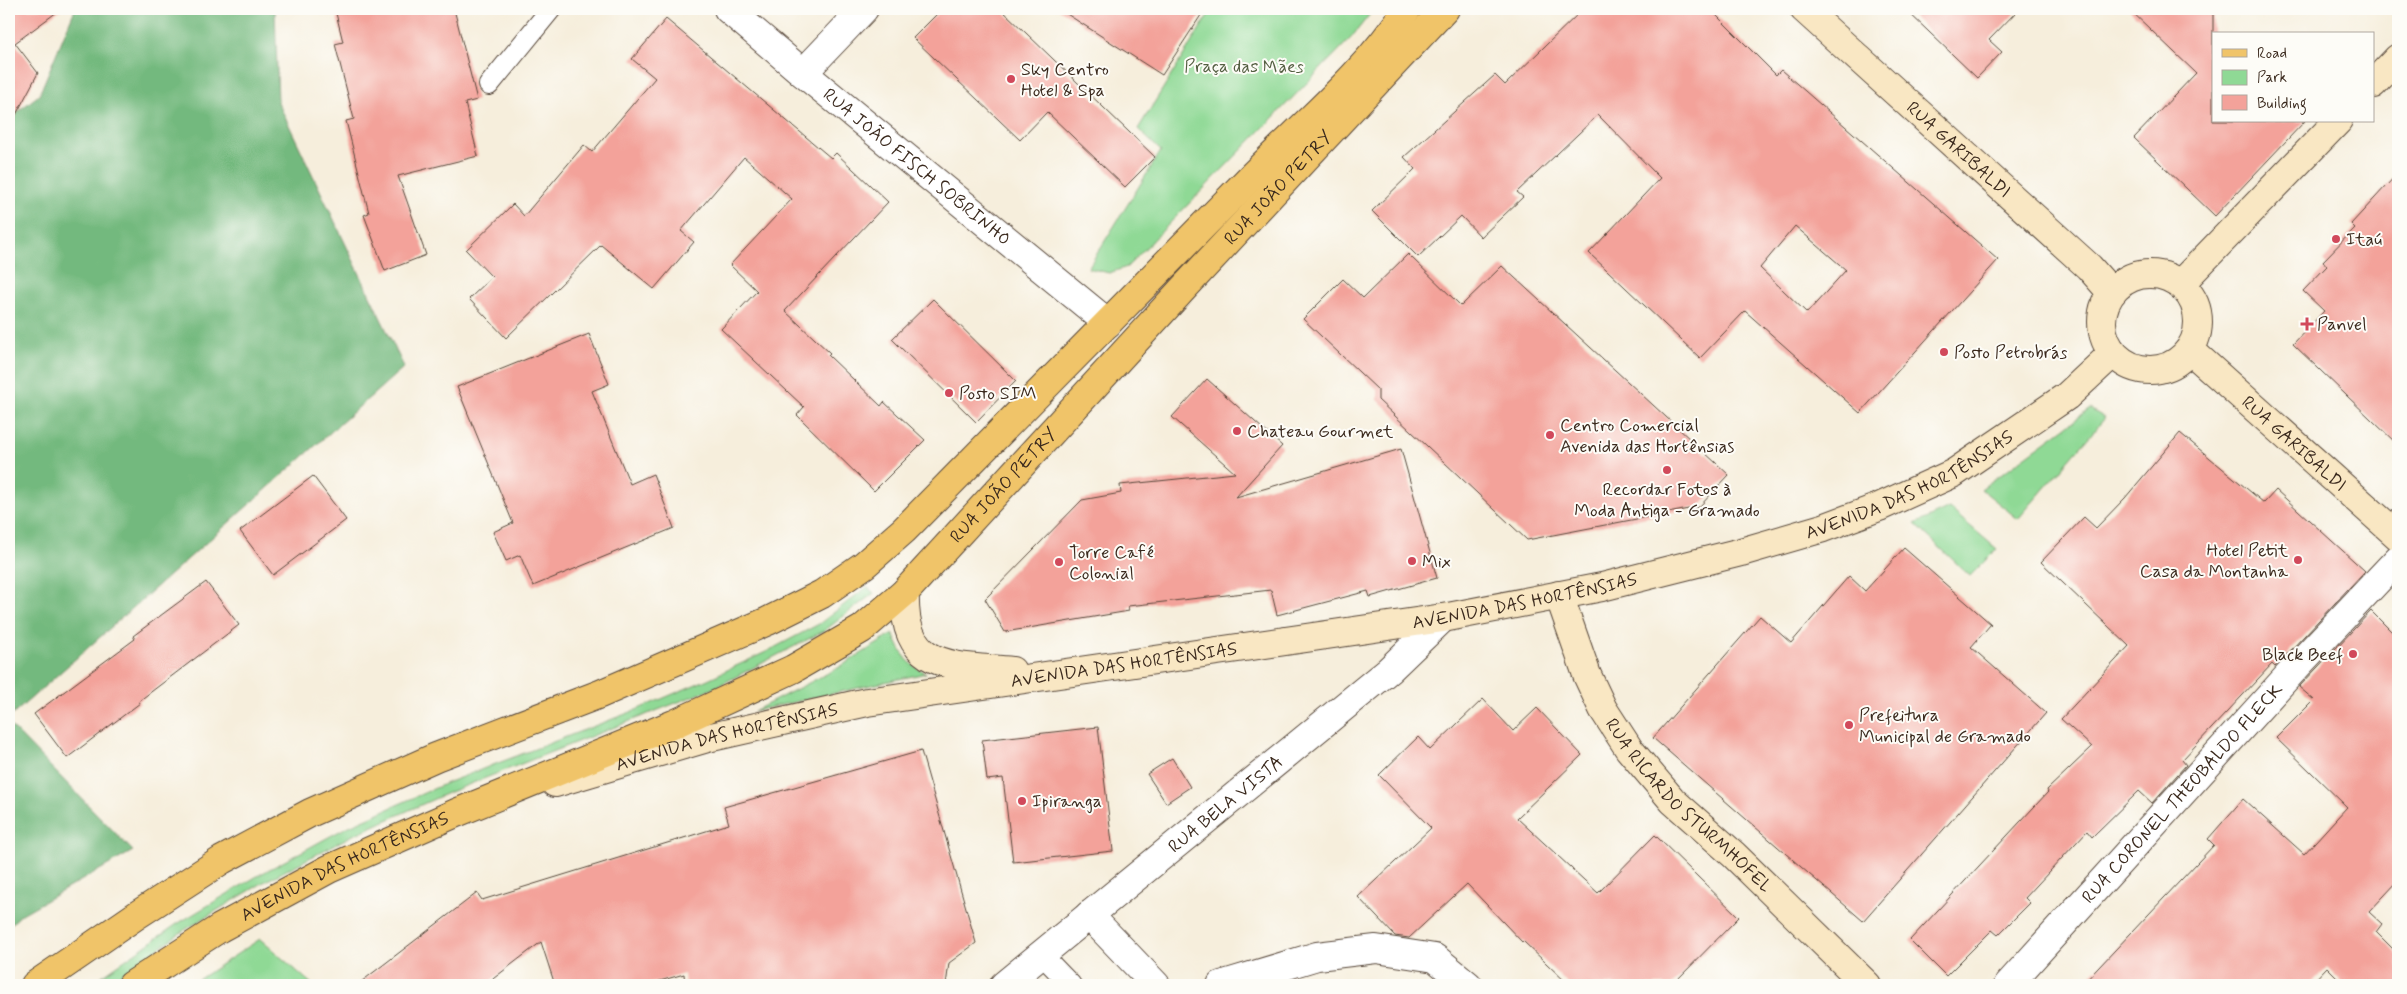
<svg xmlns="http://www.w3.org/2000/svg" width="2407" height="994" viewBox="0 0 2407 994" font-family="Mynerve,sans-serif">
<rect width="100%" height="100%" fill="#fdfcf7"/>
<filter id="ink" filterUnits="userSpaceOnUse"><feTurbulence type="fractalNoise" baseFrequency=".02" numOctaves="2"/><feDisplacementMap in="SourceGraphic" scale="10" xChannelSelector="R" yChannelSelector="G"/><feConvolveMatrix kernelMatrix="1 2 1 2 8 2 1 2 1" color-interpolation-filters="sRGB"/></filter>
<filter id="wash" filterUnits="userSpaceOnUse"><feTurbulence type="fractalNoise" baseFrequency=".0096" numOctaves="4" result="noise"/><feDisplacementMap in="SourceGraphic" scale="20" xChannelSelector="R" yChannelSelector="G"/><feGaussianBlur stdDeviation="1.12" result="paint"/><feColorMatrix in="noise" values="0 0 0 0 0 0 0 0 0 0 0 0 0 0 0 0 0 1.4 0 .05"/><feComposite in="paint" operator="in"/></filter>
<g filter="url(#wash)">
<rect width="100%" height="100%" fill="#f6eedc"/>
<path fill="#8fd995" stroke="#65825a" d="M 1212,9 L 1374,9 L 1351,38 L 1127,267 L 1109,273 L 1088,268 L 1161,151 L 1138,129 Z
M 2090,409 L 2105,418 L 2018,519 L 1981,489 Z
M 1949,508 L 1997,549 L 1970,576 L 1915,524 Z
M 867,587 L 874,593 L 824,631 L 714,688 L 450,792 L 351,836 L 264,882 L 183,931 L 106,985 L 89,985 L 177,924 L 259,875 L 347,827 L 449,782 L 636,710 L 708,679 L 766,652 L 819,624 Z
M 893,634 C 902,654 906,663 926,673 L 754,711 L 838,668 Z
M 260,939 L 313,985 L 190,985 Z"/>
<path fill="#73b97e" stroke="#57724e" d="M 75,9 L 275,9 L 278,102 L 404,367 L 9,718 L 9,118 L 39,95 Z
M 9,724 L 133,851 L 22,914 L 9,926 Z"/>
<g id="blocks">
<path fill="#f3a29a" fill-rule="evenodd" d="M 9,9 L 61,9 L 15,43 L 38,73 L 9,128 Z
M 335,9 L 454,9 L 477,100 L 465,103 L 478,156 L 398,176 L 426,255 L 385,271 L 364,215 L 369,213 L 346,121 L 354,119 L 335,44 L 343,42 Z
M 942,9 L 1001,9 L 1155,157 L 1125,187 L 1047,112 L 1020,140 L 913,38 Z
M 1059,9 L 1205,9 L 1162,75 Z
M 1583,9 L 1710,9 L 1776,75 L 1781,70 L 1998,260 L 1860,413 L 1745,311 L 1700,358 L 1589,253 L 1660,178 L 1598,115 L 1517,192 L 1523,197 L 1481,237 L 1461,216 L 1418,257 L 1372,211 L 1415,169 L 1404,157 L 1495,75 L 1505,85 ZM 1795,226 L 1846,270 L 1807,313 L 1760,268 Z
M 1905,9 L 2019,9 L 1989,40 L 2002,52 L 1977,78 Z
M 2129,9 L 2213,9 L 2213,121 L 2305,121 L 2215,216 L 2134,138 L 2196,73 Z
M 666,19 L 831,158 L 836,153 L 888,202 L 785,311 L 830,353 L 828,355 L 881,406 L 884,402 L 925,440 L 874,491 L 797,415 L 804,407 L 721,329 L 757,291 L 730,265 L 792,199 L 744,157 L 681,231 L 694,242 L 654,289 L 601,245 L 506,338 L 469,299 L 492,277 L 466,250 L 513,204 L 524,216 L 584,145 L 592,152 L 655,78 L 632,59 Z
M 2398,173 L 2398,445 L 2293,344 L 2324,311 L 2303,291 L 2327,266 L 2323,261 L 2355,228 L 2351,224 Z
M 1408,254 L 1461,306 L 1502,266 L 1729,475 L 1699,507 L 1527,540 L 1378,400 L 1378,390 L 1303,319 L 1343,279 L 1363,298 Z
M 933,299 L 1016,381 L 976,422 L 892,339 Z
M 589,334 L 609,384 L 592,391 L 630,484 L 653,474 L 674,528 L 533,586 L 520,555 L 506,561 L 493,532 L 513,523 L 457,387 Z
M 1207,379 L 1282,446 L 1236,497 L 1401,449 L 1437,578 L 1370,597 L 1368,591 L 1277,615 L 1271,590 L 1128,606 L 1129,611 L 1005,632 L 985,599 L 1082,500 L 1121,493 L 1120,485 L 1235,473 L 1172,417 Z
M 2180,433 L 2264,503 L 2276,490 L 2365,571 L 2275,667 L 2272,664 L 2182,760 L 2186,765 L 2152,803 L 2139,791 L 2092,837 L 2087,831 L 2025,898 L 2030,903 L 1998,935 L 1992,930 L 1946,976 L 1910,940 L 2048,792 L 2047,790 L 2092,747 L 2061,719 L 2129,646 L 2041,562 L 2084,517 L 2096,528 L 2125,498 Z
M 313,476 L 346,520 L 273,575 L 240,531 Z
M 1904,548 L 1991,624 L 1971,647 L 2046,713 L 1863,921 L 1653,738 L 1760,616 L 1791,643 L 1849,576 L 1865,591 Z
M 206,582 L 239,625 L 139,701 L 140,703 L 67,758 L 34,714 L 135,639 L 133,636 Z
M 2371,611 L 2398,638 L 2398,881 L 2369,912 L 2382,924 L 2376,932 L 2398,954 L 2398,985 L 2345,985 L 2327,967 L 2310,985 L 2082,985 L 2214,845 L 2208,839 L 2243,799 L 2304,854 L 2347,807 L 2276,738 L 2314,700 L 2299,687 Z
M 1483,699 L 1513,731 L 1537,708 L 1582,755 L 1517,818 L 1598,893 L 1655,835 L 1739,917 L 1672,985 L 1569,985 L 1523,941 L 1522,942 L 1467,884 L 1409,938 L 1395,936 L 1358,897 L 1431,828 L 1379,775 L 1418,737 L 1430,750 Z
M 1098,727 L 1113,851 L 1013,862 L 1003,778 L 987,780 L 982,740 Z
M 921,751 L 976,943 L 949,963 L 946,985 L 685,985 L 684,974 L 646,985 L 555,985 L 541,942 L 485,985 L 357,985 L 477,893 L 482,900 L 729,824 L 724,807 Z
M 1172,758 L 1190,787 L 1166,803 L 1147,774 Z"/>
</g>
</g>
<g filter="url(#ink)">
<use href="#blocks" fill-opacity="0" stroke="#57473a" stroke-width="1"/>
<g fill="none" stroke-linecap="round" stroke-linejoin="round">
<g stroke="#57473a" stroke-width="22">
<path id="lane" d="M 489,85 L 551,9
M 1041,954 L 1071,985"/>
</g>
<g stroke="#57473a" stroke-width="30">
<g id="street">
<path id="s1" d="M 728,9 L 803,73 L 1108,323"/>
<path d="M 803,73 L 864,9"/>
<path d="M 1089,915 L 1156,985"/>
<path id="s2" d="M 1004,985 L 1389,670 L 1443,618"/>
<path d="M 1221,985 L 1317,956 L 1376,949 L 1435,958 L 1468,985"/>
<path id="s3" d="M 2008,985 L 2298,665 L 2398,559"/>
</g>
</g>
<g stroke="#57473a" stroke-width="30">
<g id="secondary">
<path id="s4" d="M 1804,9 L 2089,267 L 2111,292"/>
<path d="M 2373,84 L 2398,58"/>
<circle cx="2150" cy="322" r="48"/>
<path d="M 2180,284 L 2338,121"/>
<path id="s5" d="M 2190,350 L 2398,536"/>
<path d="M 905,592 C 902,671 951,665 1012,671"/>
<path id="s6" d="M 1559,595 L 1587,675 L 1603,709 L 1629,749 L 1673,801 L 1734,855 L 1867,985"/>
<path id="s7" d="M 555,783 L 707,738 L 867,702 L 1443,618 L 1602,587 L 1741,552 L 1823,528 L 1879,507 L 1954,473 L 2067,396 L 2112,354"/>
</g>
</g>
<g stroke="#57473a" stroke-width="30">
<g id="primary">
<path d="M 35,985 L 137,915 L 222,860 L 310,813 L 436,757 L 600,694 L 768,621 L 822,594 L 864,565 L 904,530 C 1018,415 1130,300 1243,185 C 1298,128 1364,76 1407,9"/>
<path id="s8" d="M 132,985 L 220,928 L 329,869 L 456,813 L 674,724 L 793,669 L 862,629 L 905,592 L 1181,291 L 1445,9"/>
</g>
</g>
<use href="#lane" stroke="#fff" stroke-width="20"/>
<use href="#street" stroke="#fff" stroke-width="28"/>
<use href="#secondary" stroke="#f9e7c3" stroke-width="28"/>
<use href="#primary" stroke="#f0c469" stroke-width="28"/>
</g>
</g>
<g fill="#d1495b" stroke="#fdfcf7" stroke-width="2">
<circle cx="1011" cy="79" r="5"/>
<circle cx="2336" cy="239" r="5"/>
<path d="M2304.5 316.5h5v5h5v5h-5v5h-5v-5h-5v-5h5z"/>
<circle cx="1944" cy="352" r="5"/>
<circle cx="949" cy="393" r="5"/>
<circle cx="1237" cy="431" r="5"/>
<circle cx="1550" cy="435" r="5"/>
<circle cx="1667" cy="470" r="5"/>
<circle cx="2298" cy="560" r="5"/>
<circle cx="1412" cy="561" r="5"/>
<circle cx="1059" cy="562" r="5"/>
<circle cx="2353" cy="654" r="5"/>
<circle cx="1849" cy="725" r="5"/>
<circle cx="1022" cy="801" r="5"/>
</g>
<g text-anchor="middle" stroke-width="4" stroke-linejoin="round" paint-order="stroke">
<g font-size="18" fill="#545f42" stroke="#fdfcf7">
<text x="1244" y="72">Praça das Mães</text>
</g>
<g font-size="18" fill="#3b2a1e" stroke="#fdfcf7" text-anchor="start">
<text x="1021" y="75">Sky Centro<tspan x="1021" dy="21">Hotel &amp; Spa</tspan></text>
<text x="2346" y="245">Itaú</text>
<text x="2317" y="330">Panvel</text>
<text x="1954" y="358">Posto Petrobrás</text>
<text x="959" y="399">Posto SIM</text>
<text x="1560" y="431">Centro Comercial<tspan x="1560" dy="21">Avenida das Hortênsias</tspan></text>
<text x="1247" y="437">Chateau Gourmet</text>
<text x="1667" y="495" text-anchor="middle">Recordar Fotos à<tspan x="1667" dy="21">Moda Antiga - Gramado</tspan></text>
<text x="2288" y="556" text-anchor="end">Hotel Petit<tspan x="2288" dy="21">Casa da Montanha</tspan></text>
<text x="1069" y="558">Torre Café<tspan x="1069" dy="21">Colonial</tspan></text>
<text x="1422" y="567">Mix</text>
<text x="2343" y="660" text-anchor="end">Black Beef</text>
<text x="1859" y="721">Prefeitura<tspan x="1859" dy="21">Municipal de Gramado</tspan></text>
<text x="1032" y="807">Ipiranga</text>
</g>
<g font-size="18" fill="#3b2a1e" stroke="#fdfcf7">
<text dy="6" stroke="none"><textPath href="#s4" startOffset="209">RUA GARIBALDI</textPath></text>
<text dy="6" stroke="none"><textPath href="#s1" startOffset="246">RUA JOÃO FISCH SOBRINHO</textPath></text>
<text dy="6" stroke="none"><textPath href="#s8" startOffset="1421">RUA JOÃO PETRY</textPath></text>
<text dy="6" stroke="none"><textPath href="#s5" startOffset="140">RUA GARIBALDI</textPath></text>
<text dy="6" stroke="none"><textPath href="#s7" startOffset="1392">AVENIDA DAS HORTÊNSIAS</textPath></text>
<text dy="6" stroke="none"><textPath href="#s8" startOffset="1016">RUA JOÃO PETRY</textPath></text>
<text dy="6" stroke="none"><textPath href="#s7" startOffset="988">AVENIDA DAS HORTÊNSIAS</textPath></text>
<text dy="6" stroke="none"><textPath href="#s7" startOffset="582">AVENIDA DAS HORTÊNSIAS</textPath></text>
<text dy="6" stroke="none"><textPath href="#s7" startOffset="178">AVENIDA DAS HORTÊNSIAS</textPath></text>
<text dy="6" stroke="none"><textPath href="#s3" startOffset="259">RUA CORONEL THEOBALDO FLECK</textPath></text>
<text dy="6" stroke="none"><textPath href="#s2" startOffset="286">RUA BELA VISTA</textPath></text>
<text dy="6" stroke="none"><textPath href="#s6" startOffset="252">RUA RICARDO STURMHOFEL</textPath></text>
<text dy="6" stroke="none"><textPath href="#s8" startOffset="244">AVENIDA DAS HORTÊNSIAS</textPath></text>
</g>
</g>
<rect width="2407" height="994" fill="none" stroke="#fdfcf7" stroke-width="30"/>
<rect x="2212" y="32" width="162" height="90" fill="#fdfcf7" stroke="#afa8a0"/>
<rect x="2222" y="49" width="25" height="8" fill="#f0c469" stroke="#afa8a0"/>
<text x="2257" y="58" font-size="15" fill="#3b2a1e">Road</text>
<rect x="2222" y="70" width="25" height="15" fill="#8fd995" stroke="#afa8a0"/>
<text x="2257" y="82" font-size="15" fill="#3b2a1e">Park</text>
<rect x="2222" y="95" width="25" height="15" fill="#f3a29a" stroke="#afa8a0"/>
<text x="2257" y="108" font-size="15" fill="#3b2a1e">Building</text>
</svg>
